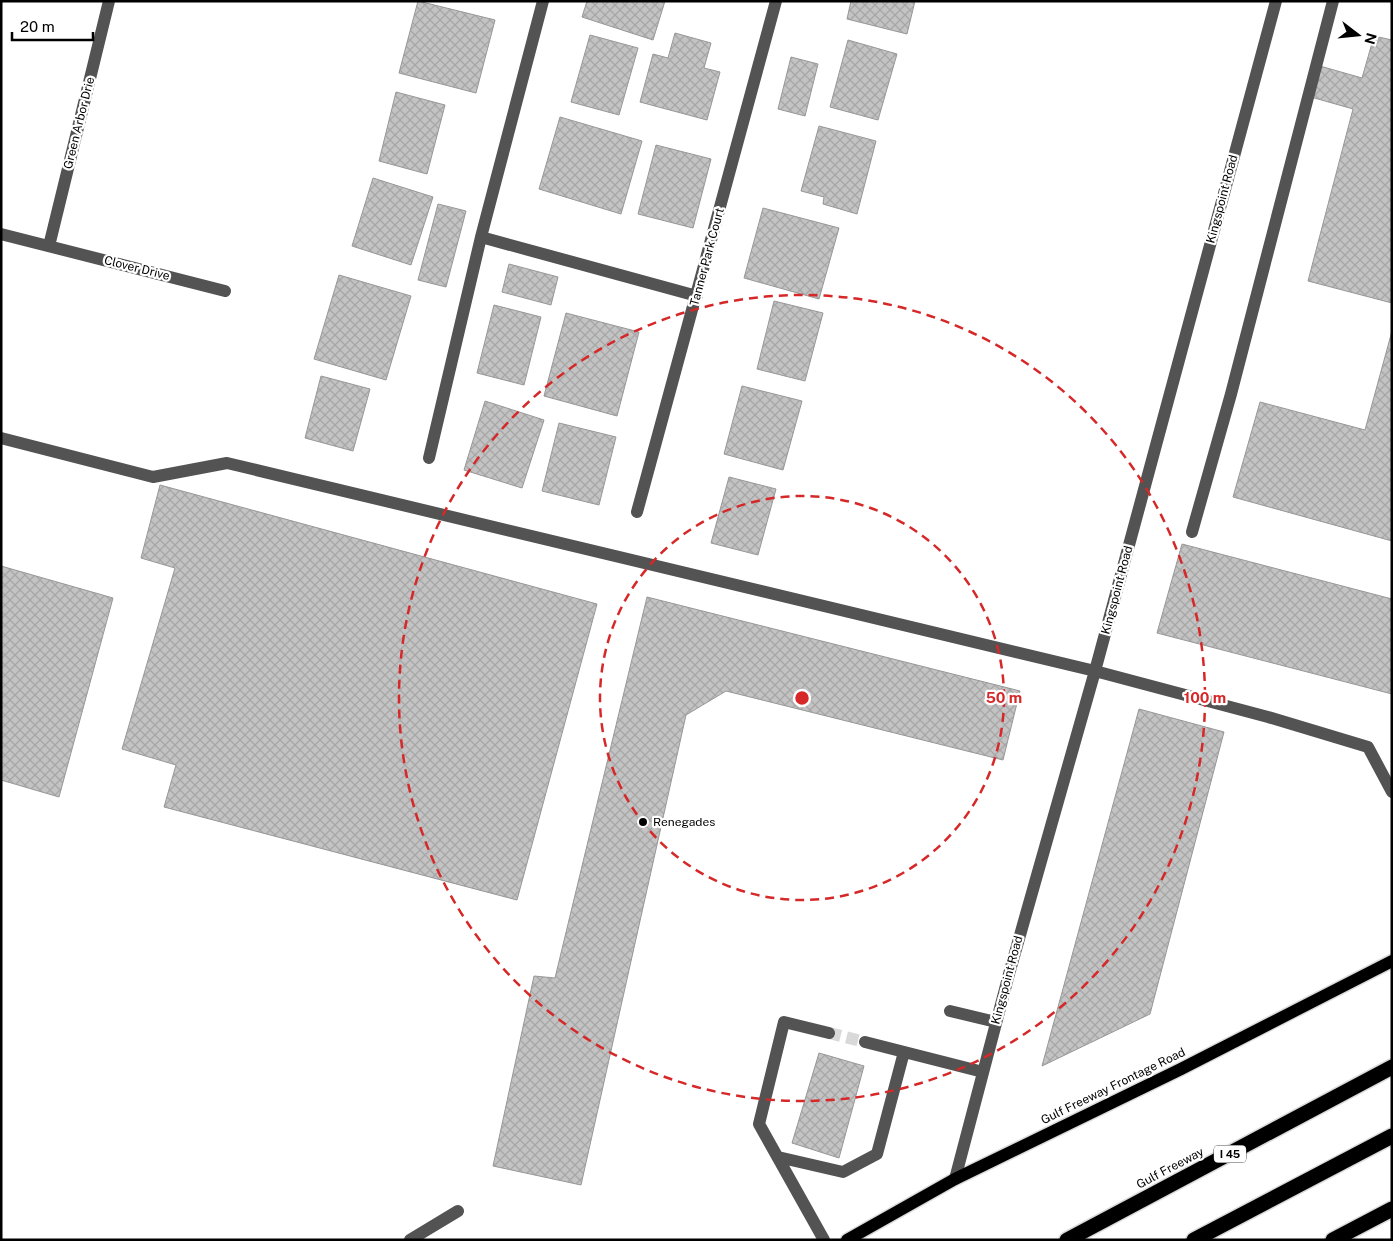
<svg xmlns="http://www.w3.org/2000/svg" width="1393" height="1241" viewBox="0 0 1393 1241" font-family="'Public Sans',sans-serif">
<defs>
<pattern id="building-cross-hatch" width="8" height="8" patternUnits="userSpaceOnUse" patternTransform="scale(1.25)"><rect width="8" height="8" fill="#c3c3c3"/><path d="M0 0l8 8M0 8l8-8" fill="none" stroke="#a6a6a6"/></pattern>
</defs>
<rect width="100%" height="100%" fill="#fff"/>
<path fill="url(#building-cross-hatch)" stroke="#979797" d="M 418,1 L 495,20 L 476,93 L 399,73 Z
M 587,1 L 665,1 L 653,40 L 582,17 Z
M 851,1 L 915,1 L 907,34 L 847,19 Z
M 675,33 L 711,43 L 704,68 L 720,72 L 707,120 L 640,102 L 653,54 L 668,58 Z
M 590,35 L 638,48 L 619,115 L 571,102 Z
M 1374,36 L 1392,40 L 1392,303 L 1308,281 L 1353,109 L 1311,97 L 1320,66 L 1362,78 Z
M 848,40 L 897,54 L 878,120 L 830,107 Z
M 791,57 L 818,64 L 805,116 L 778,109 Z
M 396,92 L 445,105 L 427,174 L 379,161 Z
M 560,117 L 642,141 L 621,214 L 539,189 Z
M 819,126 L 876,141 L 857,214 L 823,204 L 824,197 L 801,191 Z
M 656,145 L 711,159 L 693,228 L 638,214 Z
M 373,178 L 433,197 L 411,265 L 352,246 Z
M 438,204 L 466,211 L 446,287 L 418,280 Z
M 763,208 L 839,228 L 819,299 L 744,278 Z
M 509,264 L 558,277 L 551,305 L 502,292 Z
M 339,275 L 411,296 L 386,380 L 314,359 Z
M 774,301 L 823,313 L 805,381 L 757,369 Z
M 494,305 L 541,317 L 524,385 L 477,373 Z
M 566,313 L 639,332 L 617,416 L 544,396 Z
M 1392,331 L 1392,541 L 1233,497 L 1260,402 L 1365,430 Z
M 321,376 L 370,389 L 353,451 L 305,438 Z
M 742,386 L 802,401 L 783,470 L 724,454 Z
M 485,401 L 544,420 L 522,488 L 464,470 Z
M 559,423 L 616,437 L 599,505 L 542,491 Z
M 729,477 L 776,489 L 758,555 L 711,543 Z
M 160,485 L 597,604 L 517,900 L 164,807 L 176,765 L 122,749 L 175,568 L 141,558 Z
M 1182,544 L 1392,599 L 1392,694 L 1157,633 Z
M 1,566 L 113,598 L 59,797 L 1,780 Z
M 647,597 L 1020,691 L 1003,760 L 726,691 L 686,715 L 581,1185 L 493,1166 L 534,976 L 555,978 Z
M 1139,709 L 1224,732 L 1150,1014 L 1042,1066 Z
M 819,1053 L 864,1066 L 839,1158 L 792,1143 Z"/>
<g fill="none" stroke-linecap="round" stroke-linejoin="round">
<path stroke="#d9d9d9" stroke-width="12" stroke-dasharray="12 6" stroke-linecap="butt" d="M 829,1033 L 865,1042"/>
<g stroke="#dbdbdb" stroke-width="15">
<path id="major" d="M 847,1240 L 955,1179 L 1181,1069 L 1392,961"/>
</g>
<g stroke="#dbdbdb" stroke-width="18">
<path id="highway" d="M 1067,1240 L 1392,1067
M 1194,1240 L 1392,1136
M 1333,1240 L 1392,1209"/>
</g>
<path stroke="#535353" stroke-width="12" d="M 1,234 L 225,291
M 481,237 L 697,296
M 49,246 L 109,1
M 1,438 L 153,477 L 227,463 L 1095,671 L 1268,717 L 1368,747 L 1392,792
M 429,458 L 481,237 L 543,1
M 637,512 L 776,1
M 1192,532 L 1231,394 L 1333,1
M 950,1011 L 996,1022
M 865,1042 L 983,1072
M 778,1157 L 843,1172 L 877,1154 L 904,1052
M 955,1179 L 1009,974 L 1095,671 L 1276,1
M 410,1240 L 458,1211
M 824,1240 L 759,1124 L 784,1022 L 829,1033"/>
<use href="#major" stroke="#000" stroke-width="12"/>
<use href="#highway" stroke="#000" stroke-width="15"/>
</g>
<g fill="none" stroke="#d62828" stroke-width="2.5" stroke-dasharray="9 6">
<circle cx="802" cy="698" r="202"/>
<circle cx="802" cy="698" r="403"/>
</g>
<circle fill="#000" stroke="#fff" stroke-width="2" cx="643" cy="822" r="5"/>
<g text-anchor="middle" stroke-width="4.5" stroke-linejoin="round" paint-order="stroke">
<rect fill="#fff" stroke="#4c4c4c" stroke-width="1" x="1214" y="1145.5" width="32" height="17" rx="4"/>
<g font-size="11" font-weight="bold" fill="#000">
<text x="1230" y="1158">I 45</text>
</g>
<g font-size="12" fill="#000" stroke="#fff">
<text transform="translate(79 123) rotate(-76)" y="4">Green Arbor Drie</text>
<text transform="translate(1222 199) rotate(-75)" y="4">Kingspoint Road</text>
<text transform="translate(707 257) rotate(-75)" y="4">Tanner Park Court</text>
<text transform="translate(137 268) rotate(14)" y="4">Clover Drive</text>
<text transform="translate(1117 590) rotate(-75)" y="4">Kingspoint Road</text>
<text transform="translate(1007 980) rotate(-75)" y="4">Kingspoint Road</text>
<text transform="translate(1113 1086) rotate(-26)" y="4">Gulf Freeway Frontage Road</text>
<text transform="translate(1170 1168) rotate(-28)" y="4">Gulf Freeway</text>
</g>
<g font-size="12" fill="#000" stroke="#fff" text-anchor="start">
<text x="653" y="826">Renegades</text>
</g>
</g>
<circle cx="802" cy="698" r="8" fill="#d62828" stroke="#fff" stroke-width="2.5"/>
<g font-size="15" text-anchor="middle" font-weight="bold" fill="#d62828" stroke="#fff" stroke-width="4.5" stroke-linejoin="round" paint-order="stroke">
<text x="1004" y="703">50 m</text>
<text x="1205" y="703">100 m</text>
</g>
<rect width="1393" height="1241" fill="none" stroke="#000000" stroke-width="5"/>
<g transform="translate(1358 35) rotate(106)" stroke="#ffffff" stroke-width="4" paint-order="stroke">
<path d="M0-4L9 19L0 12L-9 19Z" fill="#000000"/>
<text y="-8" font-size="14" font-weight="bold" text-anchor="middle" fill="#000000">N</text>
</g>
<path d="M12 32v8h81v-8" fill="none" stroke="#000000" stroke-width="2.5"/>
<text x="20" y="32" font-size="15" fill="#000000" stroke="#ffffff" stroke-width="4" paint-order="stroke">20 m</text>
</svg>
